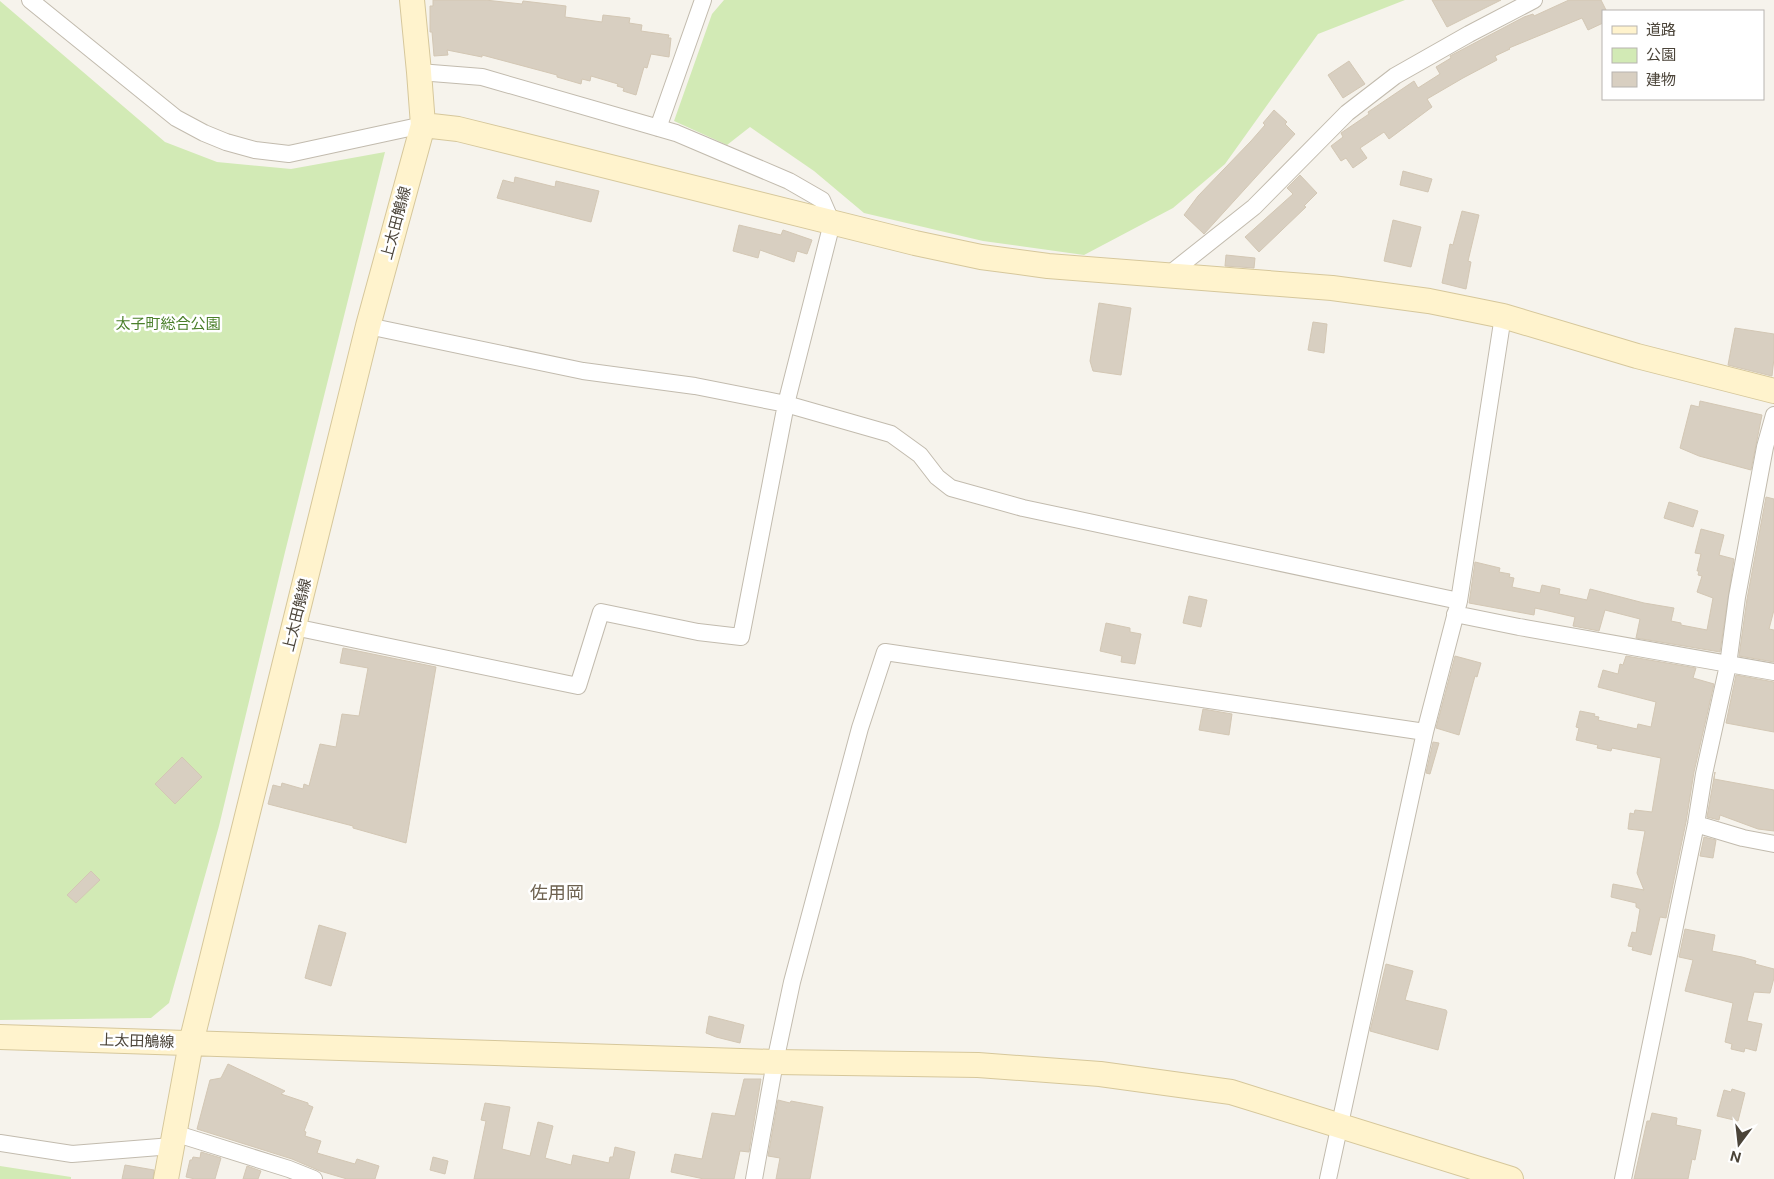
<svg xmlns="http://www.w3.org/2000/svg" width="1774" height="1179" viewBox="0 0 1774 1179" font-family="'Public Sans','Noto Sans JP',sans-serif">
<rect width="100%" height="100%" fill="#f6f3ec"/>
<path fill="#d2eab5" d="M 724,0 L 1405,0 L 1318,34 L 1225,164 L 1173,208 L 1084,255 L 983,241 L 864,213 L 814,171 L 750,127 L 727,145 L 674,121 L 712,14 Z
M 0,1 L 165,142 L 217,162 L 291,169 L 385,152 L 285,552 L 219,826 L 169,1003 L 151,1018 L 0,1020 Z
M 0,1166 L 71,1177 L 71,1179 L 0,1179 Z"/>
<path fill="#d8cfc1" stroke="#d3c7b4" d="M 433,0 L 485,0 L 522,4 L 523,1 L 566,6 L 565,17 L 602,22 L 603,15 L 630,18 L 629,23 L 642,25 L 641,31 L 669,35 L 668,38 L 671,38 L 669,57 L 651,54 L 647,68 L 644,67 L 636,95 L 623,91 L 624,88 L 617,86 L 618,84 L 591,76 L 590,81 L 582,79 L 581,84 L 557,77 L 557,75 L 482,55 L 482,57 L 447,50 L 448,55 L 434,56 L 432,32 L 430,32 L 430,6 L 433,6 Z
M 1432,0 L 1501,0 L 1447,27 Z
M 1569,0 L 1601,0 L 1606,10 L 1603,11 L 1603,23 L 1588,30 L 1582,18 L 1509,48 L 1510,49 L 1495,56 L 1497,60 L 1463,78 L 1427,99 L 1432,107 L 1389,139 L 1384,132 L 1360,148 L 1367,158 L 1353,168 L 1346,158 L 1341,161 L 1331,146 L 1343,137 L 1341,133 L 1369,114 L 1368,112 L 1414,81 L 1418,88 L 1440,74 L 1436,67 L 1451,58 L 1450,56 L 1524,17 L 1533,14 L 1534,16 Z
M 1349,61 L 1365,84 L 1343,98 L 1328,75 Z
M 1274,110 L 1287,122 L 1285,124 L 1295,134 L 1204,234 L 1184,215 L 1198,196 L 1251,141 L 1265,125 L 1263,123 Z
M 1403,171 L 1432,179 L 1428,192 L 1400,185 Z
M 1300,175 L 1317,193 L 1304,206 L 1306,207 L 1259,252 L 1245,237 L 1293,194 L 1287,188 Z
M 515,177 L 555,187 L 556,181 L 599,191 L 591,222 L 497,198 L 503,180 L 514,183 Z
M 1462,211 L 1479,215 L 1468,261 L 1471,262 L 1466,289 L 1442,283 L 1450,244 L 1453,245 Z
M 1393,220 L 1421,227 L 1411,267 L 1384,261 Z
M 739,225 L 781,235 L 783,230 L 812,240 L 807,254 L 797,251 L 794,262 L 760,250 L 758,258 L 733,251 Z
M 1226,255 L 1255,258 L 1254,268 L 1225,266 Z
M 1099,303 L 1131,308 L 1121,375 L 1093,371 L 1090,361 Z
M 1313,322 L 1327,324 L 1324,353 L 1308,350 Z
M 1735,328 L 1774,334 L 1774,358 L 1772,376 L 1728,365 Z
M 1700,401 L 1762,415 L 1751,470 L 1699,456 L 1680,448 L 1691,405 L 1699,407 Z
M 1766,497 L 1774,499 L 1774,610 L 1769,629 L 1774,630 L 1774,662 L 1739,656 L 1747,599 Z
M 1669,502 L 1698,511 L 1693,527 L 1664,518 Z
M 1701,529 L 1724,535 L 1719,555 L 1734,559 L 1720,652 L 1636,638 L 1640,619 L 1605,610 L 1599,631 L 1573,626 L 1575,617 L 1535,608 L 1534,615 L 1469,603 L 1475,562 L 1500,568 L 1499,572 L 1510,574 L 1509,577 L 1514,578 L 1512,587 L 1540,593 L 1542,585 L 1560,589 L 1559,594 L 1587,600 L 1590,589 L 1644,603 L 1674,608 L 1671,621 L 1681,623 L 1681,625 L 1707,630 L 1713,598 L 1697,592 L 1702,576 L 1698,575 L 1699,571 L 1697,571 L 1701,554 L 1695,553 Z
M 1189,596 L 1207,600 L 1201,627 L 1183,623 Z
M 1106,623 L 1130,628 L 1130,632 L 1141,634 L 1135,664 L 1121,662 L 1122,656 L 1100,651 Z
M 343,648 L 436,667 L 406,843 L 353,828 L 353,826 L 268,804 L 273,785 L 281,787 L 282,783 L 303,789 L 304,784 L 309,786 L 320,744 L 336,747 L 342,714 L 359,716 L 368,668 L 340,663 Z
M 1455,656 L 1481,663 L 1477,677 L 1475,676 L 1459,735 L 1436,728 Z
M 1626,656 L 1696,668 L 1693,678 L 1714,684 L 1694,772 L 1686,822 L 1666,918 L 1660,917 L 1651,955 L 1632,950 L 1633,947 L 1628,946 L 1632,932 L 1636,933 L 1640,909 L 1636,907 L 1636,903 L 1611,897 L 1613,884 L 1644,890 L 1637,873 L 1645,831 L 1628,829 L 1630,813 L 1634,814 L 1635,810 L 1652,812 L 1661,758 L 1612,748 L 1611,751 L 1597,748 L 1598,745 L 1576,740 L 1579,728 L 1576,727 L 1580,711 L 1595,714 L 1594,716 L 1599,717 L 1598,720 L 1637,729 L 1638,724 L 1651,727 L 1656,702 L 1598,687 L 1603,670 L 1618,674 L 1620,664 L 1623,665 Z
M 1736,675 L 1774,682 L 1774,732 L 1726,723 Z
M 1203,709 L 1232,714 L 1229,735 L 1199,730 Z
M 1433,742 L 1439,743 L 1430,774 L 1426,773 Z
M 182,757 L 202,777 L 175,804 L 155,784 Z
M 1715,772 L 1714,779 L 1774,790 L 1774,831 L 1758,829 L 1720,815 L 1719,820 L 1707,817 Z
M 1704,837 L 1716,840 L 1713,858 L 1700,856 Z
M 91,871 L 100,880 L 76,903 L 67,895 Z
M 319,925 L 346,933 L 331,986 L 305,978 Z
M 1685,929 L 1715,935 L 1712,951 L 1742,957 L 1756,961 L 1755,964 L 1774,969 L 1774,978 L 1770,993 L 1754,992 L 1747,1021 L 1762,1024 L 1756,1051 L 1745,1048 L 1744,1052 L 1731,1049 L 1732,1044 L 1725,1042 L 1733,1003 L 1685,991 L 1693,960 L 1679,957 Z
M 1386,964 L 1413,971 L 1405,1000 L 1446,1010 L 1447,1012 L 1438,1050 L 1370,1031 Z
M 709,1016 L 744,1025 L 740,1043 L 716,1037 L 706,1033 Z
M 228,1064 L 285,1091 L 281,1094 L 308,1103 L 308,1105 L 313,1107 L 304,1131 L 306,1132 L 305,1136 L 321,1141 L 317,1153 L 355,1164 L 357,1159 L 379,1166 L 375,1179 L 347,1179 L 320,1171 L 292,1159 L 197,1129 L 210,1080 L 221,1078 Z
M 744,1079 L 761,1079 L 749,1152 L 740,1151 L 734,1179 L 704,1179 L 671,1172 L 675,1154 L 702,1159 L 712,1113 L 735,1116 Z
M 1732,1089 L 1745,1093 L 1738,1121 L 1717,1116 L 1724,1090 L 1731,1092 Z
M 778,1100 L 790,1103 L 791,1101 L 823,1107 L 810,1179 L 776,1179 L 780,1158 L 768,1156 Z
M 485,1103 L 510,1107 L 502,1149 L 530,1156 L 538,1122 L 553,1126 L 545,1158 L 571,1165 L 573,1155 L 609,1163 L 610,1157 L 613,1157 L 615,1147 L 635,1152 L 629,1179 L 474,1179 L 486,1121 L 481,1120 Z
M 1652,1113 L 1677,1118 L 1676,1125 L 1701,1130 L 1695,1160 L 1692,1159 L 1688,1179 L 1634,1179 L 1647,1121 L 1650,1121 Z
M 201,1152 L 221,1158 L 215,1179 L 195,1179 L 186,1177 L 190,1160 L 192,1160 L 193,1157 L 200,1158 Z
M 433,1157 L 448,1161 L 445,1174 L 430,1170 Z
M 125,1165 L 154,1170 L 153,1179 L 122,1179 Z
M 247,1166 L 261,1171 L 258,1179 L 243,1179 Z"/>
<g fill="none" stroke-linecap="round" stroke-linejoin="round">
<g stroke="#c2bbae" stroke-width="18">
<path id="street" d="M 30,0 L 176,118 L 204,133 L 226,142 L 255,150 L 289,154 L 423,125
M 658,128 L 703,0
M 1167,276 L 1254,207 L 1347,113 L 1395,76 L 1469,34 L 1534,0
M 368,326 L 583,371 L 695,386 L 786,404 L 891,434 L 920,455 L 937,477 L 951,488 L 1023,508 L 1459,601
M 1455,614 L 1519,627 L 1774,672
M 294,627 L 578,686 L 601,612 L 698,632 L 741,637 L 786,404 L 832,223 L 822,200 L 789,181 L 676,133 L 482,77 L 419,72
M 1696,824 L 1743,838 L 1774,844
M 174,1133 L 289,1169 L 314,1179
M 0,1143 L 72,1154 L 172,1146
M 754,1179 L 775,1062 L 792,982 L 860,728 L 885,652 L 1425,732
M 1328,1179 L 1425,732 L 1459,601 L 1503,316
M 1623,1179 L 1696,824 L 1704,774 L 1728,665 L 1737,597 L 1765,447 L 1774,415"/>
</g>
<g stroke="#d6c79b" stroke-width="26">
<path id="secondary" d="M 423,125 L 458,129 L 915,243 L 981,257 L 1048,266 L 1332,288 L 1429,301 L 1503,316 L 1637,356 L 1774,391
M 0,1037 L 775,1062 L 978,1065 L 1100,1074 L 1231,1092 L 1511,1179
M 166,1179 L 191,1043 L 368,326 L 423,125 L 419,72 L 412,0"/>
</g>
<use href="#street" stroke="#fff" stroke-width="16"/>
<use href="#secondary" stroke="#fff3cd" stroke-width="24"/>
</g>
<g text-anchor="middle" stroke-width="5" stroke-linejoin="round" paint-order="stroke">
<g font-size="15" fill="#4b4439" stroke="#fff">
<text transform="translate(396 223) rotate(-75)" y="5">上太田鵤線</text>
<text transform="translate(297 615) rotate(-76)" y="5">上太田鵤線</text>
<text transform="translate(137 1041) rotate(2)" y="5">上太田鵤線</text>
</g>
<g font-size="15" fill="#4a7f2a" stroke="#fff">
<text x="168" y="329">太子町総合公園</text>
</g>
<g font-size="18" fill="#6e6250" stroke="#fff">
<text x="557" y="899">佐用岡</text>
</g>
</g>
<rect x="1602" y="10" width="162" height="90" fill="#ffffff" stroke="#b7b4b0"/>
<rect x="1612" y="26" width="25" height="8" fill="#fff3cd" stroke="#b7b4b0"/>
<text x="1646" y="35" font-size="15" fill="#4b4439">道路</text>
<rect x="1612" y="48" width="25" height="15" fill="#d2eab5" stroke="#b7b4b0"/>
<text x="1646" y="60" font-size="15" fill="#4b4439">公園</text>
<rect x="1612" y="72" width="25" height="15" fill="#d8cfc1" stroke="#b7b4b0"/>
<text x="1646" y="85" font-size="15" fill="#4b4439">建物</text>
<g transform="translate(1739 1144) rotate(195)" stroke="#ffffff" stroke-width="4" paint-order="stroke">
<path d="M0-4L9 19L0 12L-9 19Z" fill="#4b4439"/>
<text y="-8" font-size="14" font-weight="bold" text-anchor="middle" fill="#4b4439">N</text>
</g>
</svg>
